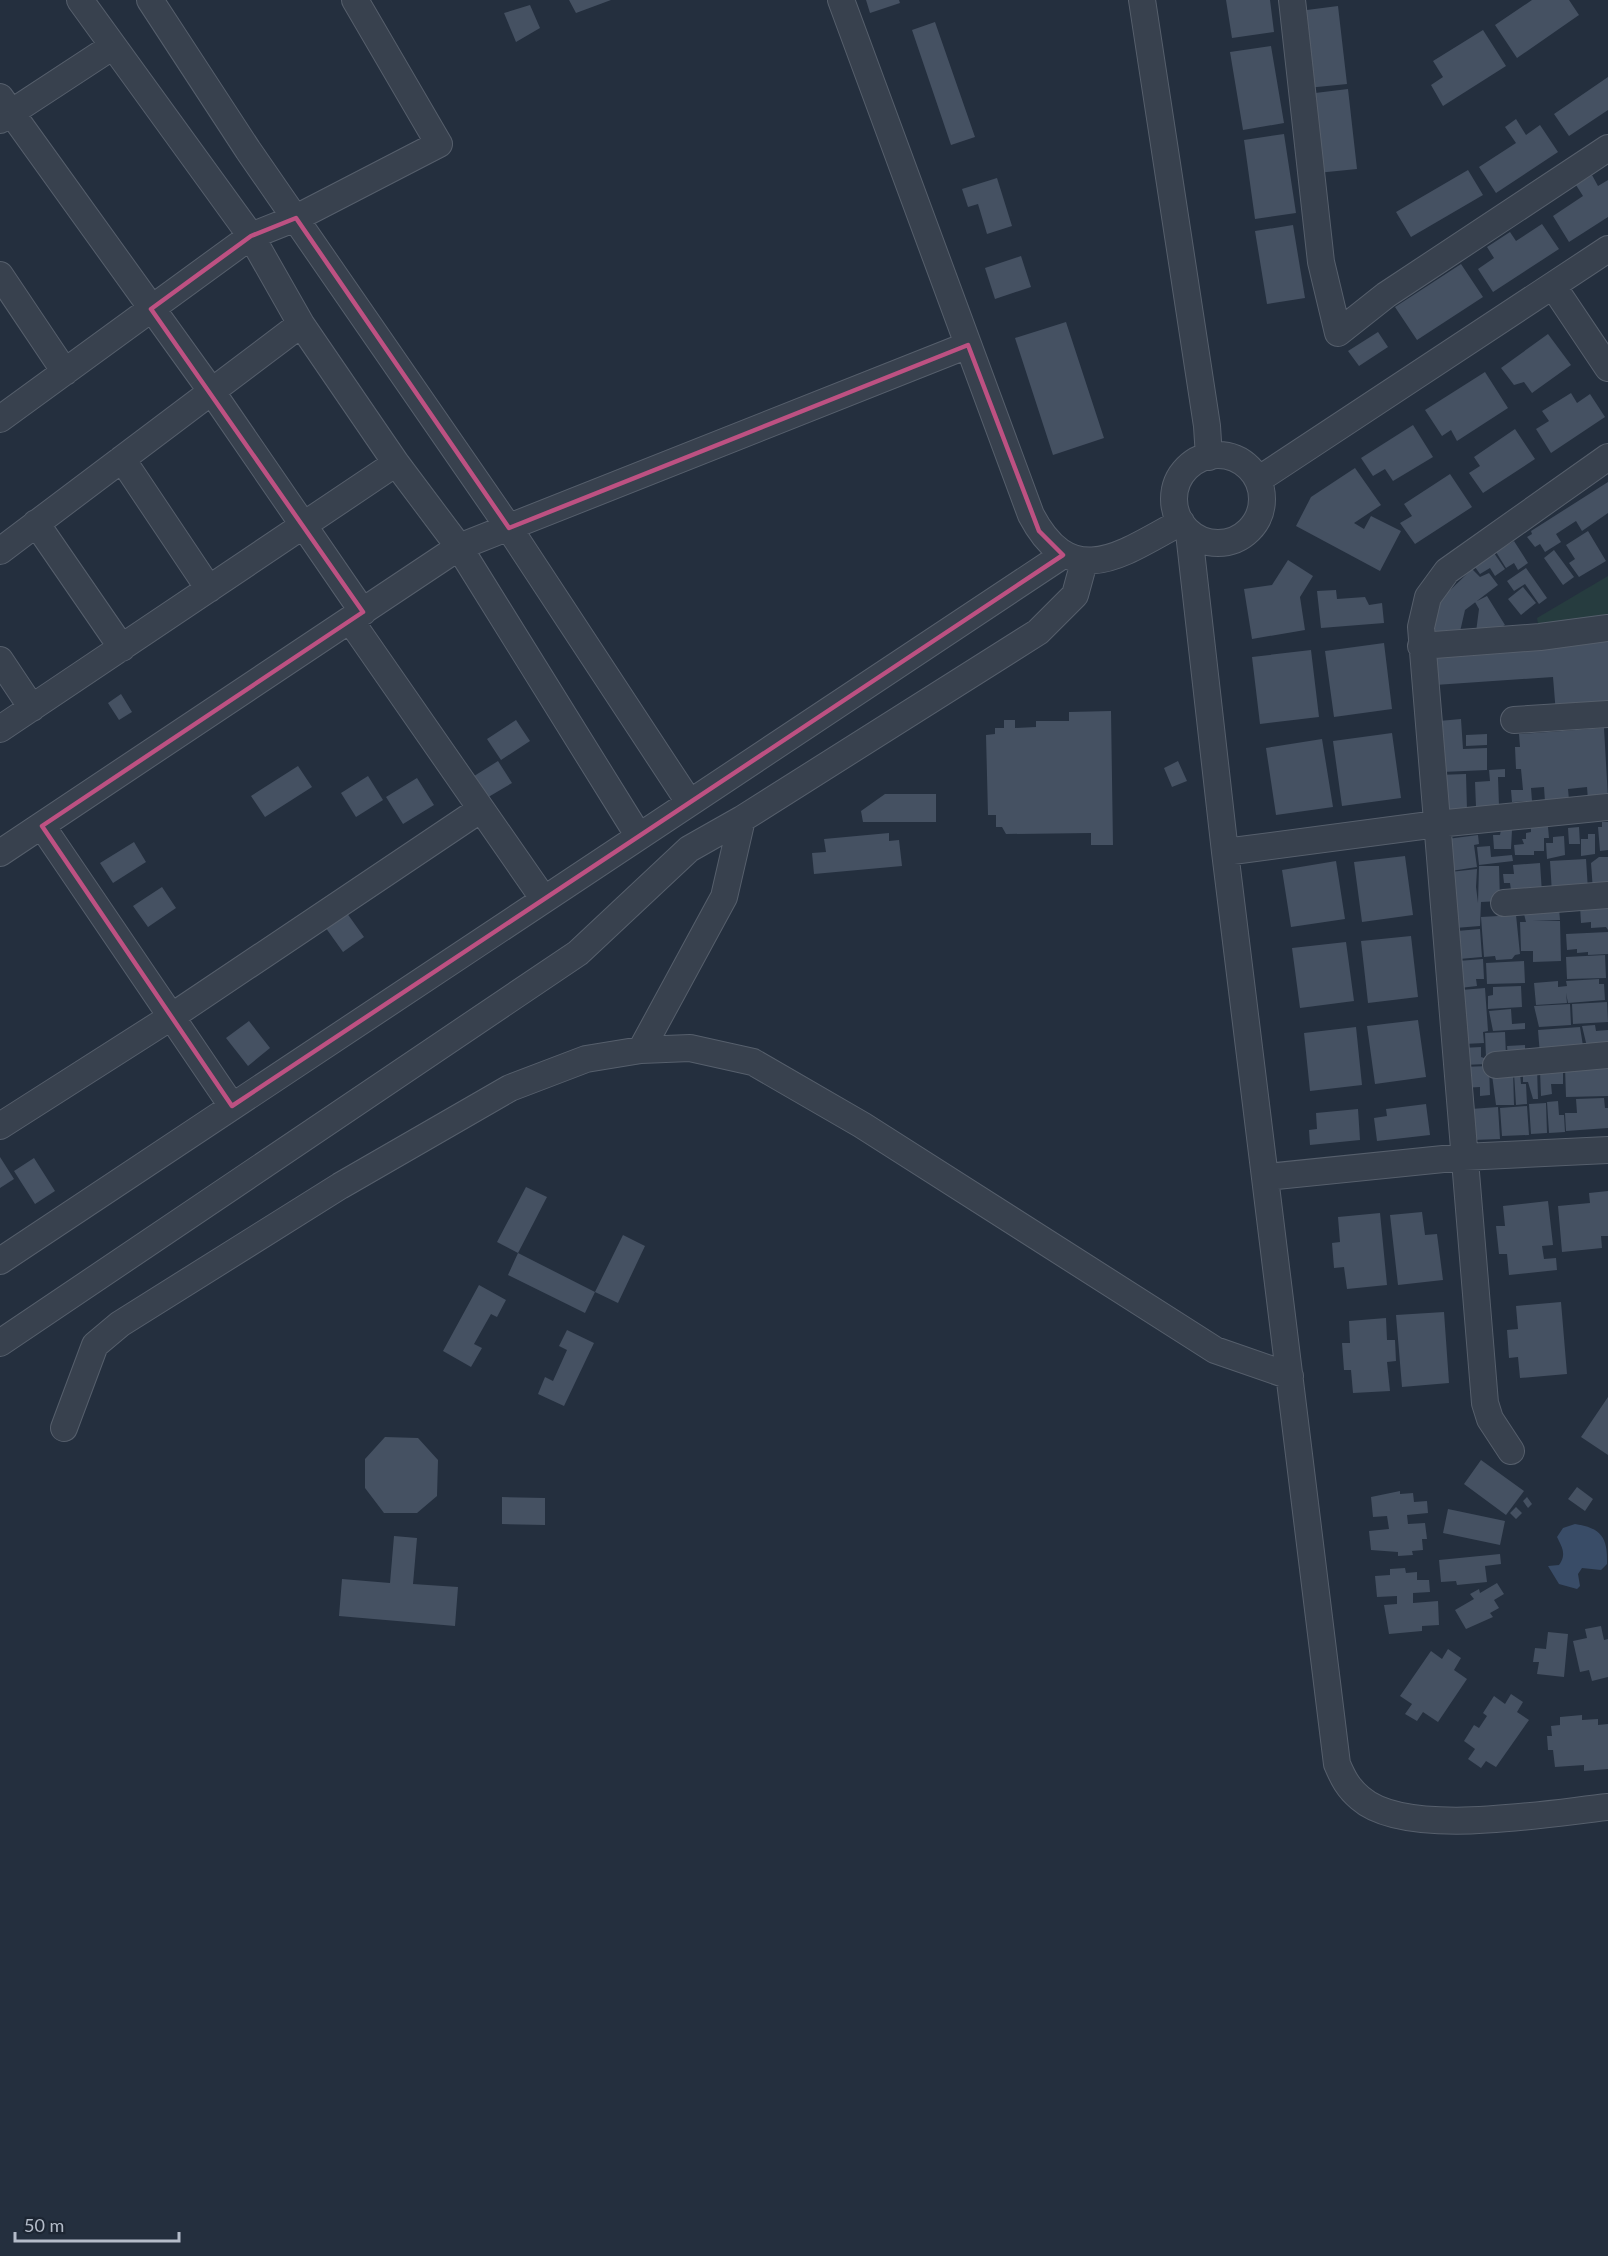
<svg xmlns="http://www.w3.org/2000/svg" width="1608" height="2256" viewBox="0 0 1608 2256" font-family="Lato,sans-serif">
<rect width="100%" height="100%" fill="#242f3e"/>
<path fill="#263c3f" d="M 1608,576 L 1608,626 L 1540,637 L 1537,618 Z"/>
<path fill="#394c67" d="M 1575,1524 C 1601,1528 1608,1537 1607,1564 L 1601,1570 L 1582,1568 L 1578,1574 L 1580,1586 L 1577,1589 L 1559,1584 L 1548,1566 L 1559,1565 C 1567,1555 1562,1547 1557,1537 L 1563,1528 Z"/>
<path fill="#455162" d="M 569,0 L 611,0 L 576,13 Z
M 866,0 L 899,0 L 900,3 L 870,13 Z
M 1226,0 L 1270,0 L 1274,32 L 1232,38 Z
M 1532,0 L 1569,0 L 1579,15 L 1517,58 L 1495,25 Z
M 530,5 L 540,28 L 516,42 L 504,13 Z
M 1338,6 L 1347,84 L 1307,88 L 1299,11 Z
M 935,22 L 975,137 L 951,145 L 912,30 Z
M 1483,30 L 1506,66 L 1443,106 L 1431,85 L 1443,77 L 1433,61 Z
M 1271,46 L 1284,123 L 1243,130 L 1230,52 Z
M 1608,77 L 1608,110 L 1569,136 L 1554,114 Z
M 1348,89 L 1357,169 L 1317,173 L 1307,94 Z
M 1516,119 L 1526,135 L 1540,125 L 1558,152 L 1496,193 L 1479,167 L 1516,143 L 1505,127 Z
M 1284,134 L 1296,213 L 1255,219 L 1244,140 Z
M 1468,170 L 1483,195 L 1411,237 L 1396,212 Z
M 1592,175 L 1598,186 L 1608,180 L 1608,217 L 1569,242 L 1553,216 L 1583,196 L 1576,185 Z
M 997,178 L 1012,226 L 987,234 L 978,204 L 968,207 L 962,189 Z
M 1542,224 L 1559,249 L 1493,292 L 1478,269 L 1494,258 L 1487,247 L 1510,232 L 1516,241 Z
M 1293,225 L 1305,298 L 1267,304 L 1255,231 Z
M 1021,256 L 1031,287 L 995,299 L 985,268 Z
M 1461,264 L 1483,297 L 1417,340 L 1395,307 Z
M 1066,322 L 1104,438 L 1053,455 L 1015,338 Z
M 1378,332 L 1388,347 L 1359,366 L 1348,351 Z
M 1548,334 L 1571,365 L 1532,393 L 1524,382 L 1514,385 L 1501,368 Z
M 1485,372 L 1508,408 L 1457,441 L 1451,430 L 1442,436 L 1425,410 Z
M 1571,393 L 1577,403 L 1590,394 L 1605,417 L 1551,453 L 1536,429 L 1549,421 L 1542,411 Z
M 1413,425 L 1433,457 L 1393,481 L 1385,469 L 1373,476 L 1361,458 Z
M 1515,429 L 1535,459 L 1483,493 L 1469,473 L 1480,466 L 1474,457 Z
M 1355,468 L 1381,505 L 1354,523 L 1364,529 L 1371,516 L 1401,531 L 1380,571 L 1296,526 L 1311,497 Z
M 1450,474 L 1472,507 L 1415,544 L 1400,523 L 1412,516 L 1404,504 Z
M 1608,482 L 1608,513 L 1582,531 L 1576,521 L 1556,534 L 1561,542 L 1545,552 L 1540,544 L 1535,547 L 1527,537 L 1532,534 L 1531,531 Z
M 1588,531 L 1606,561 L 1579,577 L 1569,563 L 1575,559 L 1566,545 Z
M 1514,541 L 1528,563 L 1518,570 L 1514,563 L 1506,568 L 1496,552 Z
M 1554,550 L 1574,577 L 1563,585 L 1544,558 Z
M 1494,553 L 1505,569 L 1495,576 L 1490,568 L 1480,574 L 1475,567 Z
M 1288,560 L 1313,576 L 1300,597 L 1305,630 L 1252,639 L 1244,589 L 1272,585 Z
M 1526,568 L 1547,598 L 1539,604 L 1525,584 L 1514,591 L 1507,581 Z
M 1472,569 L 1480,577 L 1489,573 L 1498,585 L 1465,610 L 1459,636 L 1435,636 L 1435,614 L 1443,597 Z
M 1523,587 L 1536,603 L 1521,615 L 1508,599 Z
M 1336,590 L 1337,599 L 1365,597 L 1369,605 L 1382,603 L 1384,623 L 1321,628 L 1317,591 Z
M 1487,596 L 1505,625 L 1493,631 L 1476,632 L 1479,609 L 1475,602 Z
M 1608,632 L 1608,711 L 1556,714 L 1553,677 L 1435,685 L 1432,652 Z
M 1384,643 L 1392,709 L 1334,717 L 1325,651 Z
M 1311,650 L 1319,717 L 1260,724 L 1252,657 Z
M 121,694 L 132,712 L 119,720 L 108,703 Z
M 1111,711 L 1113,845 L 1091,845 L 1091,833 L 1006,834 L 1002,827 L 996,827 L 996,815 L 988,815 L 986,735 L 995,734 L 995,728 L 1004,728 L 1004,720 L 1015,720 L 1015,728 L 1036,727 L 1036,721 L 1069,721 L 1069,712 Z
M 1461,719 L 1463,749 L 1487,748 L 1487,770 L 1442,772 L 1439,721 Z
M 516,720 L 530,741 L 501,760 L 487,739 Z
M 1604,728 L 1608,798 L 1588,800 L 1587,787 L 1568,789 L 1569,800 L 1545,802 L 1544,787 L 1531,788 L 1532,801 L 1512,802 L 1511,790 L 1523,790 L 1521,769 L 1516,769 L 1515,747 L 1520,747 L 1519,734 Z
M 1392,733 L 1401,798 L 1342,806 L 1333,741 Z
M 1487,734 L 1487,745 L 1466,746 L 1466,735 Z
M 1322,739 L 1333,807 L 1276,815 L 1266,748 Z
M 498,761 L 512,783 L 485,799 L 471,778 Z
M 1178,761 L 1187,781 L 1172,787 L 1164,768 Z
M 298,766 L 312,787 L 265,817 L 251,796 Z
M 1505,769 L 1505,777 L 1498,777 L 1499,806 L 1476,807 L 1475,782 L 1490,781 L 1489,770 Z
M 1466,774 L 1467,810 L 1448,811 L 1438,775 Z
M 368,776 L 383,800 L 356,817 L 341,793 Z
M 417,778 L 434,805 L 403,824 L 386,797 Z
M 885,794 L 936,794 L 936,822 L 863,822 L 861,811 Z
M 1602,822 L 1608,822 L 1608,850 L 1600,851 L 1598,827 L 1602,827 Z
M 1531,827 L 1548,827 L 1549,838 L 1544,838 L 1544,851 L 1534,851 L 1534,855 L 1515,855 L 1514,845 L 1524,844 L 1522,839 L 1526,839 L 1526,833 L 1531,832 Z
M 1579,827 L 1580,844 L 1569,844 L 1568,828 Z
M 1501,830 L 1512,830 L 1511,849 L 1494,849 L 1493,835 L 1500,835 Z
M 889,833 L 889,841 L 899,840 L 902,866 L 814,874 L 812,853 L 826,852 L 824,839 Z
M 1588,834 L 1595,834 L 1595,854 L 1581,856 L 1581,839 L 1588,839 Z
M 1478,835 L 1479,844 L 1474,845 L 1477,867 L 1451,871 L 1447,839 Z
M 1564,836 L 1565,855 L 1547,859 L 1546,843 L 1553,843 L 1553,837 Z
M 134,842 L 146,862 L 113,883 L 100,863 Z
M 1490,846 L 1491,857 L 1512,855 L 1513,861 L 1479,865 L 1477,847 Z
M 1405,856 L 1413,915 L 1362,922 L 1354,862 Z
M 1599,857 L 1608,857 L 1608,890 L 1593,891 L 1591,863 Z
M 1586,859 L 1588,890 L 1552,893 L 1550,861 Z
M 1336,861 L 1345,919 L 1291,927 L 1282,870 Z
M 1540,863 L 1542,893 L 1511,890 L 1510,883 L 1504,883 L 1503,874 L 1514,874 L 1513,865 Z
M 1479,866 L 1499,866 L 1500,901 L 1481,902 L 1480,926 L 1455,928 L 1450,872 L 1477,869 L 1476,887 L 1478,903 Z
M 162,887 L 176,908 L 148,927 L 133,906 Z
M 1608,904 L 1608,930 L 1606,927 L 1591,928 L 1591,922 L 1581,923 L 1580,906 Z
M 344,909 L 364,937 L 343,952 L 323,924 Z
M 1559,909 L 1560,920 L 1533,921 L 1560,921 L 1561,961 L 1533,962 L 1533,951 L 1521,951 L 1520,922 L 1526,922 L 1524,914 Z
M 1516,915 L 1520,954 L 1515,955 L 1512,959 L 1496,960 L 1495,956 L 1484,957 L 1481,917 Z
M 1480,929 L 1482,957 L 1459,959 L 1457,931 Z
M 1608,932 L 1608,954 L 1588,955 L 1588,952 L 1577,953 L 1577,949 L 1567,950 L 1566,934 Z
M 1411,936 L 1418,997 L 1368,1003 L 1361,941 Z
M 1346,942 L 1354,1001 L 1300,1008 L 1292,948 Z
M 1605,955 L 1606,978 L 1567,979 L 1566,957 Z
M 1483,959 L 1484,979 L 1476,979 L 1477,986 L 1460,988 L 1458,961 Z
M 1524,961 L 1525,983 L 1487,984 L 1486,963 Z
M 1599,979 L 1599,984 L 1604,984 L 1605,1000 L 1568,1003 L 1566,993 L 1567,1003 L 1536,1005 L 1534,983 L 1558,981 L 1558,987 L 1567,986 L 1566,981 Z
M 1521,986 L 1522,1007 L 1488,1009 L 1488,996 L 1493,995 L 1493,987 Z
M 1485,988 L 1488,1031 L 1483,1032 L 1484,1043 L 1464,1044 L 1461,990 Z
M 1607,1002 L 1608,1022 L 1573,1024 L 1572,1004 Z
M 1570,1004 L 1571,1025 L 1539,1027 L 1534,1006 Z
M 1511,1009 L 1512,1024 L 1525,1023 L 1525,1029 L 1493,1031 L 1489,1011 Z
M 1418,1020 L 1426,1077 L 1375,1084 L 1367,1026 Z
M 249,1021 L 270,1048 L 248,1066 L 226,1038 Z
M 1595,1025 L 1596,1031 L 1608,1030 L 1608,1049 L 1588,1051 L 1582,1026 Z
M 1356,1027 L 1362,1085 L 1310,1091 L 1304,1033 Z
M 1580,1027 L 1584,1052 L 1540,1055 L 1538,1030 Z
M 1505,1032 L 1506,1056 L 1486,1057 L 1485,1033 Z
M 1525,1045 L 1525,1056 L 1508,1057 L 1507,1046 Z
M 1481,1047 L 1481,1057 L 1487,1059 L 1487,1064 L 1463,1065 L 1462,1048 Z
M 1608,1065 L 1608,1096 L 1566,1097 L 1565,1067 Z
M 1489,1066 L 1490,1095 L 1480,1096 L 1480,1087 L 1462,1088 L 1462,1067 Z
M 1563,1067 L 1563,1084 L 1551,1084 L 1552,1094 L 1541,1096 L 1540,1071 Z
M 1523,1068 L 1537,1068 L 1538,1099 L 1533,1099 L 1528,1082 L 1523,1082 Z
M 1513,1071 L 1514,1105 L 1496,1105 L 1492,1075 Z
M 1514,1073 L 1520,1073 L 1521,1084 L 1526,1084 L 1527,1104 L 1516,1105 Z
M 1604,1098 L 1605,1108 L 1608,1108 L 1608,1128 L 1566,1131 L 1565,1113 L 1577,1113 L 1576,1099 Z
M 1558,1101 L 1559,1115 L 1564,1115 L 1565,1132 L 1549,1133 L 1547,1102 Z
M 1546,1103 L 1547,1133 L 1531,1134 L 1529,1104 Z
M 1426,1104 L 1430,1135 L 1377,1141 L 1374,1118 L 1387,1116 L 1386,1109 Z
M 1527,1106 L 1529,1135 L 1502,1136 L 1500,1108 Z
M 1498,1107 L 1500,1139 L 1472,1140 L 1471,1109 Z
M 1358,1109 L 1360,1140 L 1310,1145 L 1309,1130 L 1317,1129 L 1316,1113 Z
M 0,1157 L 14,1179 L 0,1188 Z
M 34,1158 L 55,1191 L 35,1204 L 14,1171 Z
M 526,1187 L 547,1197 L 518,1253 L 497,1242 Z
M 1608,1191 L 1608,1236 L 1601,1236 L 1602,1248 L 1562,1252 L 1558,1206 L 1590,1203 L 1589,1193 Z
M 1548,1201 L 1553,1245 L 1542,1246 L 1544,1259 L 1556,1258 L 1557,1270 L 1509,1275 L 1507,1254 L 1499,1254 L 1496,1226 L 1505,1226 L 1503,1206 Z
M 1422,1212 L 1425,1235 L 1437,1234 L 1443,1280 L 1398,1285 L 1390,1215 Z
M 1380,1213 L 1387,1285 L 1347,1289 L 1344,1267 L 1334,1268 L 1332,1243 L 1340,1242 L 1338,1217 Z
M 623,1235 L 645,1246 L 618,1303 L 595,1292 Z
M 518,1253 L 595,1292 L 585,1313 L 508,1275 Z
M 479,1285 L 506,1300 L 497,1317 L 491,1314 L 474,1344 L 482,1348 L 471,1367 L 443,1351 Z
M 1561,1302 L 1567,1374 L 1520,1378 L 1518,1357 L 1509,1358 L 1507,1330 L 1518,1329 L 1516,1306 Z
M 1444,1312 L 1449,1383 L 1402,1387 L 1396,1315 Z
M 1386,1318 L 1387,1340 L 1395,1340 L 1396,1361 L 1387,1362 L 1390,1391 L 1353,1393 L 1351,1370 L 1344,1370 L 1342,1343 L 1350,1343 L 1349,1321 Z
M 567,1330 L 594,1343 L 564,1406 L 538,1394 L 545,1377 L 553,1381 L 567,1350 L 559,1346 Z
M 1608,1397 L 1608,1455 L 1581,1437 Z
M 385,1437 L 418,1438 L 438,1460 L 437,1496 L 417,1513 L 384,1513 L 365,1488 L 365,1459 Z
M 1481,1460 L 1524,1491 L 1506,1515 L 1464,1484 Z
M 1577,1487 L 1593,1499 L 1585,1511 L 1568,1499 Z
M 1400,1491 L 1400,1494 L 1413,1493 L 1414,1502 L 1427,1501 L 1428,1513 L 1407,1515 L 1408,1524 L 1425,1523 L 1427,1539 L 1422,1539 L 1423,1550 L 1412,1551 L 1413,1555 L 1398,1556 L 1398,1552 L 1371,1550 L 1369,1531 L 1389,1529 L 1387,1516 L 1373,1517 L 1371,1497 Z
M 502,1497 L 545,1498 L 545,1525 L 502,1524 Z
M 1527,1497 L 1532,1504 L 1528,1508 L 1523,1501 Z
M 1516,1507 L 1522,1513 L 1516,1519 L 1510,1513 Z
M 1448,1509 L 1505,1521 L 1500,1545 L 1443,1533 Z
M 394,1536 L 417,1538 L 413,1584 L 458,1587 L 455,1626 L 339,1616 L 342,1579 L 390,1583 Z
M 1500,1554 L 1501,1564 L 1485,1566 L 1487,1582 L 1457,1585 L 1456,1581 L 1441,1582 L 1439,1560 Z
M 1405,1568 L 1406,1573 L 1417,1572 L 1417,1580 L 1429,1580 L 1430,1592 L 1413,1593 L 1413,1603 L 1438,1601 L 1439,1625 L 1422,1626 L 1422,1631 L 1389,1634 L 1384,1605 L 1397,1604 L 1397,1596 L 1377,1597 L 1375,1576 L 1390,1575 L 1390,1569 Z
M 1497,1583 L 1504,1594 L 1494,1600 L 1499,1608 L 1490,1613 L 1493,1617 L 1466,1629 L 1455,1610 L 1474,1599 L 1470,1594 L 1479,1589 L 1480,1593 Z
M 1601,1626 L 1604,1640 L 1608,1639 L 1608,1677 L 1592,1681 L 1589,1670 L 1580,1672 L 1573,1641 L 1587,1638 L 1585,1629 Z
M 1548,1632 L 1568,1634 L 1564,1677 L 1537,1674 L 1539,1662 L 1533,1662 L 1535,1648 L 1546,1649 Z
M 1448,1649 L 1461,1658 L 1454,1670 L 1467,1679 L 1438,1722 L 1423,1712 L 1417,1721 L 1405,1714 L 1412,1704 L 1400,1696 L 1431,1651 L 1442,1659 Z
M 1511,1694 L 1523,1702 L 1517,1712 L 1529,1720 L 1496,1767 L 1486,1761 L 1481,1768 L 1468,1759 L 1475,1749 L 1464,1741 L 1474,1725 L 1479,1728 L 1487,1716 L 1483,1713 L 1494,1696 L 1505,1704 Z
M 1582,1715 L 1582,1720 L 1598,1719 L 1598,1725 L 1608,1724 L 1608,1769 L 1584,1771 L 1584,1765 L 1555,1767 L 1553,1750 L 1548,1750 L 1547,1736 L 1552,1736 L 1551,1726 L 1560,1725 L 1560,1717 Z"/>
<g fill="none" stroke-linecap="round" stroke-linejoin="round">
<g stroke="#565f6c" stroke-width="28">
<path id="minor" d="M 80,0 L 251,236 L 301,324 L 396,463 L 459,547 L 638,835
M 150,0 L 248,150 L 509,528 L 689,802
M 841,0 L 1031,515 C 1072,593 1122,554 1181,522
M 1142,0 L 1207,426 L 1209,457
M 1292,0 L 1321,262 L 1338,333 L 1386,295 L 1608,148
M 0,97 L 212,392 L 363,612
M 0,120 L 113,46
M 0,275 L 65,372
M 1553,286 L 1608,368
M 0,419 L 251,236 L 296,218 L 439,144 L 355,0
M1174 499a44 44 0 1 1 88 0a44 44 0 1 1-88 0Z
M 122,459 L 209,589
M 1258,480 L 1608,249
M 36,523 L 122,648
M 1189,533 L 1225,852 L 1337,1764 C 1343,1778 1348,1788 1360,1798 C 1406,1839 1548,1813 1608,1807
M 0,551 L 301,324
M 350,620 L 543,898
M 1421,646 L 1540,637 L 1608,628
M 0,660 L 32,708
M 1514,720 L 1608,714
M 0,729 L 396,463
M 42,826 L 232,1106
M 1225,852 L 1437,824 L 1608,807
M 0,853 L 459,547 L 968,345
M 1504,903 L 1608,895
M 641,1050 L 724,897 L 742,819
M 1496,1065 L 1608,1055
M 0,1126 L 171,1017 L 481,809
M 1267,1177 L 1463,1157 L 1608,1150
M 0,1261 L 1063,555
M 0,1343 L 578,953 L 689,849 L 742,819 L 1038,632 L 1075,595 L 1084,562
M 64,1428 L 95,1345 L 120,1324 L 340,1186 L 510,1088 L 586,1059 L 641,1050 L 690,1048 L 753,1062 L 862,1125 L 1215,1350 L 1290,1376
M 1511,1451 L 1490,1419 L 1485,1403 L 1421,627 L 1428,597 L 1447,571 L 1608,457"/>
</g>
<use href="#minor" stroke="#38414e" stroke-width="26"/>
</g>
<path fill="none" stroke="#bd5182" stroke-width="4.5" stroke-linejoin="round" d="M 296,218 L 509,528 L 968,345 L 1039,531 L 1063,555 L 232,1106 L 42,826 L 363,612 L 151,309 L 251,236 Z"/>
<path d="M15 2232v9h164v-9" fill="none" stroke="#b4bcc9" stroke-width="3"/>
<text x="24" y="2232" font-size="18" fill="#b4bcc9" stroke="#1d2633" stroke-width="4.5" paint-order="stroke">50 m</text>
</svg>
